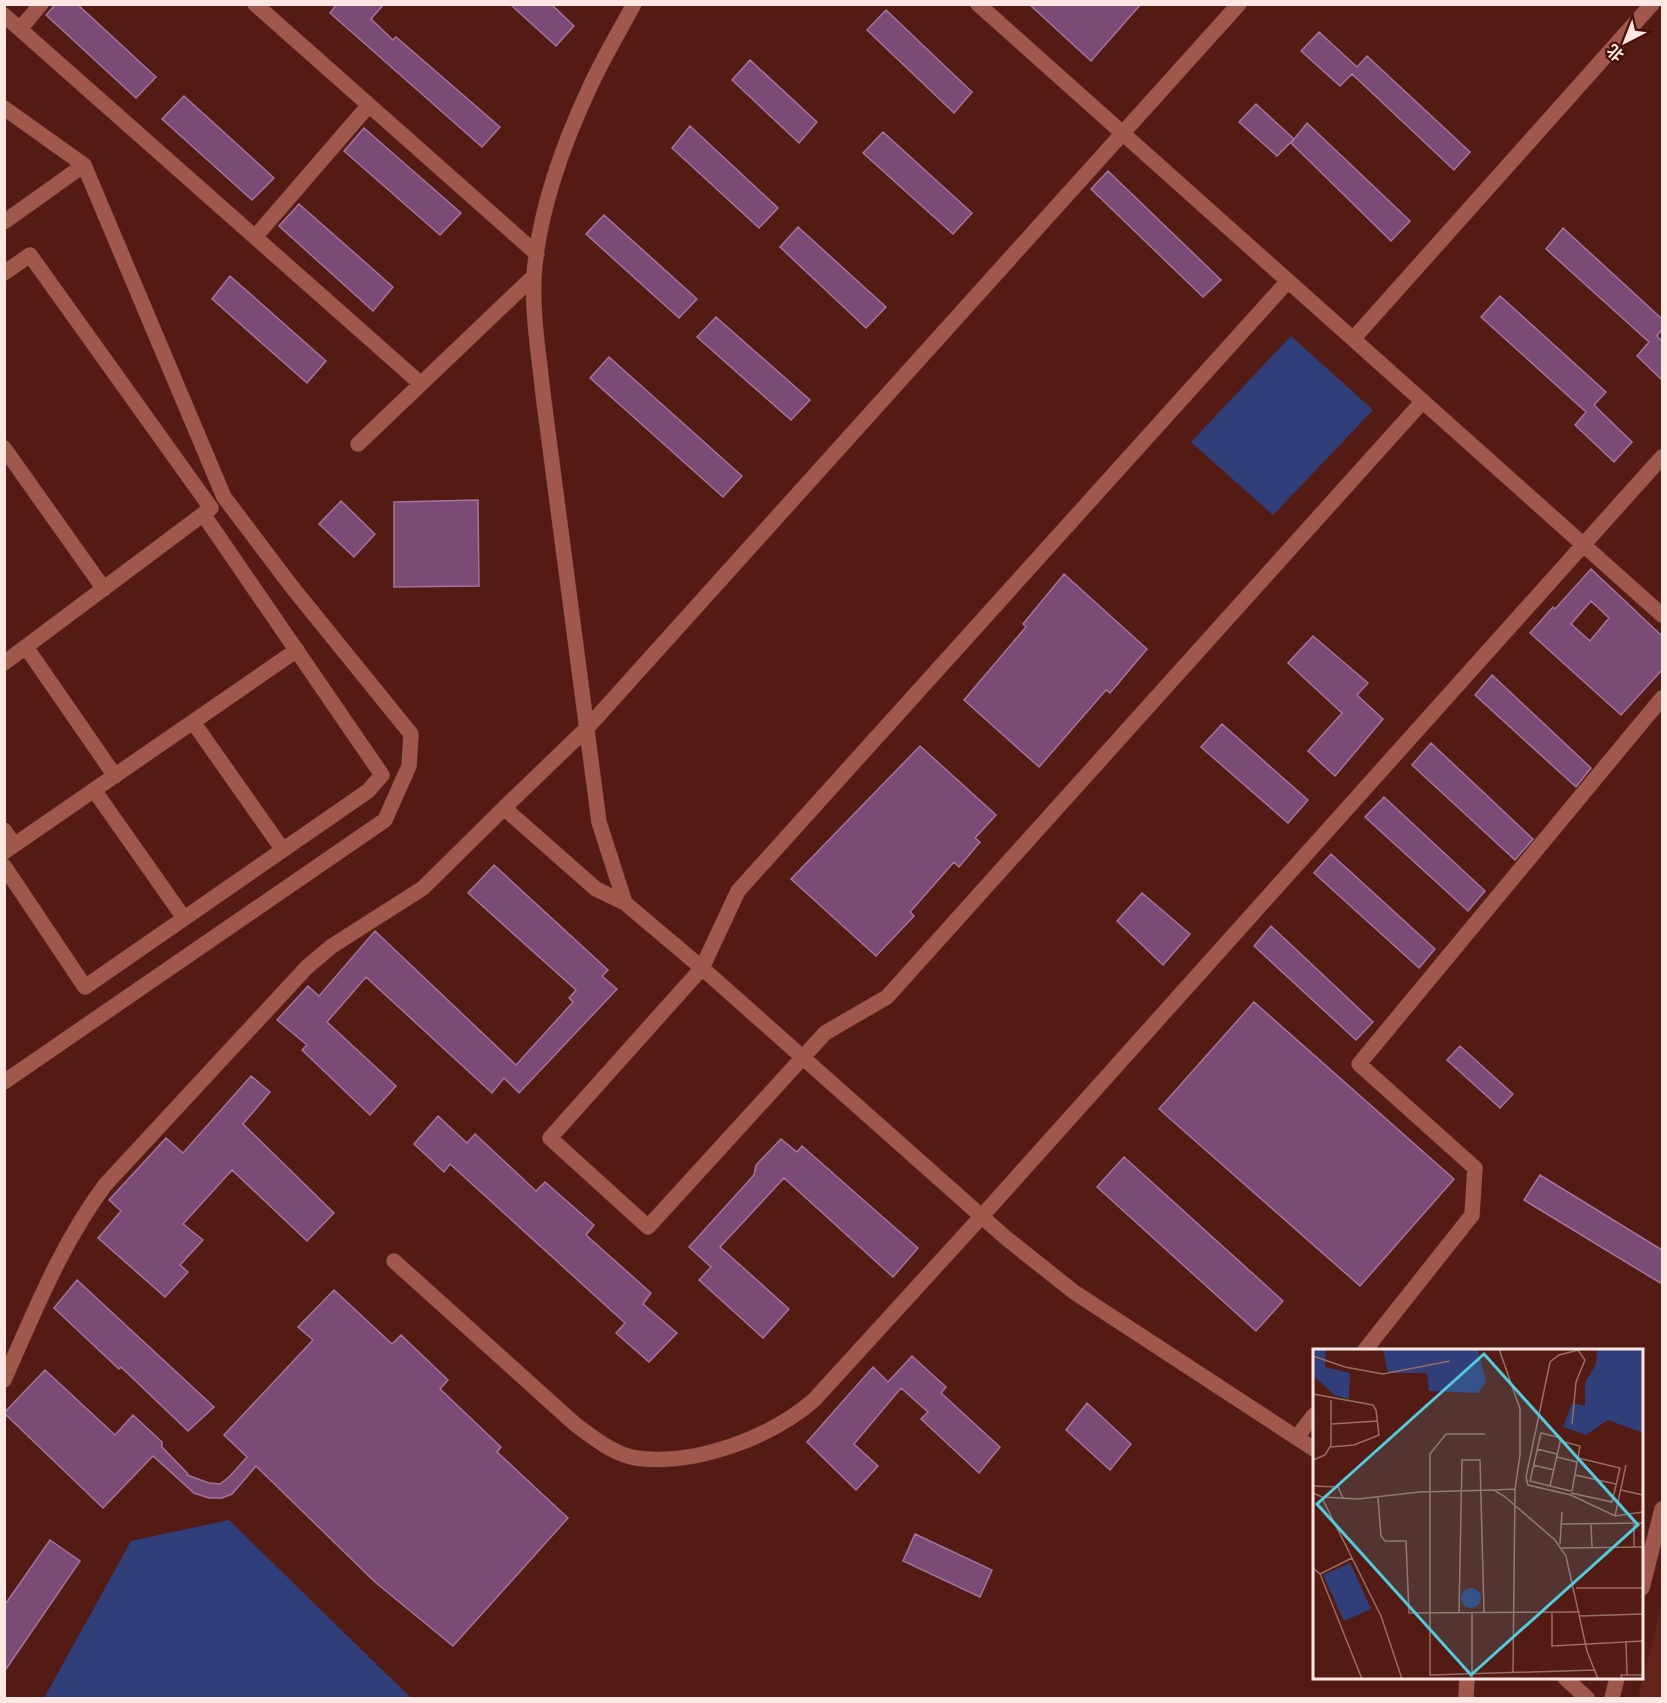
<svg xmlns="http://www.w3.org/2000/svg" width="1667" height="1703" viewBox="0 0 1667 1703" font-family="'Alegreya Sans','Noto Sans SC',sans-serif">
<rect width="100%" height="100%" fill="#531b13"/>
<path fill="#62231a" d="M 1662,1603 L 1662,1698 L 1638,1698 Z"/>
<path fill="#303f79" d="M 1291,336 L 1373,410 L 1273,515 L 1191,442 Z
M 229,1520 L 411,1698 L 44,1698 L 131,1541 Z"/>
<path fill="#794b75" stroke="#a4749f" stroke-width="1.5" fill-rule="evenodd" d="M 56,4 L 77,4 L 156,77 L 136,98 L 46,15 Z
M 337,4 L 384,4 L 371,19 L 393,40 L 396,37 L 500,127 L 482,147 L 330,13 Z
M 510,4 L 551,4 L 574,26 L 556,46 Z
M 1029,4 L 1141,4 L 1091,61 Z
M 886,10 L 972,92 L 954,113 L 867,30 Z
M 1319,32 L 1357,67 L 1367,56 L 1470,152 L 1454,170 L 1352,74 L 1340,86 L 1301,51 Z
M 750,60 L 817,122 L 799,143 L 732,80 Z
M 184,96 L 274,178 L 252,200 L 162,119 Z
M 1256,104 L 1294,139 L 1277,156 L 1239,122 Z
M 1307,123 L 1410,221 L 1391,241 L 1291,143 Z
M 690,126 L 778,208 L 759,228 L 672,148 Z
M 364,128 L 461,213 L 440,235 L 344,151 Z
M 883,132 L 972,213 L 953,234 L 863,153 Z
M 1108,171 L 1221,280 L 1203,297 L 1091,189 Z
M 299,204 L 393,287 L 373,311 L 279,226 Z
M 604,215 L 697,299 L 679,318 L 586,234 Z
M 798,227 L 886,307 L 866,328 L 780,247 Z
M 1563,228 L 1662,319 L 1662,329 L 1657,336 L 1662,341 L 1662,380 L 1637,356 L 1649,342 L 1546,249 Z
M 230,276 L 326,361 L 307,383 L 212,299 Z
M 1500,296 L 1606,392 L 1594,405 L 1632,442 L 1614,462 L 1575,425 L 1586,412 L 1481,317 Z
M 716,317 L 810,400 L 791,420 L 697,337 Z
M 609,357 L 742,476 L 723,497 L 590,378 Z
M 478,500 L 479,586 L 394,587 L 394,502 Z
M 341,501 L 375,534 L 354,557 L 319,524 Z
M 1591,569 L 1662,636 L 1662,670 L 1621,715 L 1530,633 L 1553,607 L 1555,609 ZM 1591,601 L 1609,618 L 1590,641 L 1571,624 Z
M 1064,574 L 1147,649 L 1110,693 L 1106,690 L 1039,767 L 964,700 L 1026,627 L 1023,624 Z
M 1313,636 L 1368,683 L 1357,695 L 1383,719 L 1335,776 L 1308,751 L 1342,713 L 1288,663 Z
M 1492,675 L 1591,768 L 1576,787 L 1475,695 Z
M 1222,724 L 1308,800 L 1288,823 L 1201,747 Z
M 1431,743 L 1533,839 L 1515,860 L 1412,765 Z
M 920,746 L 996,815 L 975,838 L 980,842 L 959,867 L 954,862 L 910,912 L 914,916 L 876,956 L 791,879 Z
M 1384,797 L 1485,891 L 1468,911 L 1365,817 Z
M 1331,854 L 1435,949 L 1419,968 L 1314,873 Z
M 494,865 L 608,970 L 602,976 L 617,989 L 519,1093 L 504,1078 L 492,1093 L 366,977 L 327,1022 L 396,1086 L 370,1115 L 302,1050 L 307,1045 L 277,1020 L 308,986 L 319,996 L 375,931 L 516,1065 L 573,1002 L 569,998 L 576,990 L 468,893 Z
M 1142,893 L 1190,934 L 1163,965 L 1117,921 Z
M 1271,926 L 1373,1022 L 1356,1040 L 1254,946 Z
M 1254,1002 L 1454,1179 L 1360,1286 L 1159,1109 Z
M 1460,1046 L 1513,1094 L 1500,1108 L 1447,1060 Z
M 251,1076 L 270,1092 L 243,1124 L 334,1213 L 307,1241 L 232,1170 L 183,1224 L 203,1240 L 180,1265 L 188,1272 L 165,1297 L 98,1238 L 121,1211 L 109,1200 L 166,1138 L 183,1153 Z
M 438,1116 L 467,1143 L 475,1134 L 536,1191 L 545,1182 L 594,1225 L 586,1235 L 651,1293 L 643,1304 L 677,1333 L 649,1362 L 616,1333 L 625,1323 L 450,1164 L 444,1172 L 414,1144 Z
M 781,1139 L 797,1152 L 802,1146 L 918,1248 L 893,1277 L 784,1178 L 720,1247 L 789,1309 L 763,1338 L 699,1280 L 711,1267 L 689,1247 L 754,1175 L 756,1165 Z
M 1124,1157 L 1283,1301 L 1256,1331 L 1097,1187 Z
M 1540,1175 L 1662,1250 L 1662,1284 L 1524,1200 Z
M 77,1280 L 214,1407 L 188,1431 L 121,1367 L 119,1369 L 54,1308 Z
M 334,1290 L 392,1344 L 401,1335 L 448,1380 L 440,1389 L 501,1447 L 497,1452 L 568,1518 L 453,1646 L 375,1582 L 256,1466 L 232,1494 L 222,1498 L 209,1498 L 194,1493 L 153,1456 L 103,1508 L 4,1413 L 45,1370 L 115,1435 L 133,1415 L 162,1442 L 162,1447 L 188,1474 L 187,1475 L 209,1483 L 220,1484 L 229,1477 L 247,1457 L 224,1435 L 313,1340 L 298,1327 Z
M 912,1356 L 946,1387 L 941,1393 L 1000,1447 L 979,1473 L 921,1419 L 928,1412 L 901,1388 L 854,1444 L 878,1466 L 856,1490 L 807,1442 L 873,1367 L 888,1382 Z
M 1087,1403 L 1131,1444 L 1110,1470 L 1066,1430 Z
M 915,1534 L 992,1570 L 980,1597 L 903,1561 Z
M 50,1540 L 80,1561 L 4,1672 L 4,1606 Z"/>
<g fill="none" stroke-linecap="round" stroke-linejoin="round">
<g stroke="#6b3830" stroke-width="16">
<path id="minor" d="M 255,4 L 537,254
M 634,4 C 619,32 602,60 589,89 C 563,144 538,214 534,276 C 532,315 539,355 543,394 L 599,822 L 625,903 L 702,968 L 1006,1238 L 1074,1292 L 1314,1449
M 978,4 L 1662,615
M 4,15 L 421,384
M 20,29 L 41,4
M 4,108 L 84,165 L 224,497 L 292,587 L 411,734 L 409,766 L 385,820 L 4,1082
M 4,222 L 84,165
M 255,237 L 369,105
M 4,273 L 30,255 L 211,508
M 1288,281 L 738,891 L 702,968 L 550,1138 L 648,1227 L 825,1033 L 887,997 L 1423,401
M 1354,338 L 1652,4
M 358,444 L 534,276
M 4,448 L 104,589
M 26,647 L 115,776
M 4,663 L 210,509
M 193,722 L 283,850
M 94,790 L 184,918
M 504,808 L 588,727 L 1239,4
M 4,830 L 14,845
M 4,852 L 297,650
M 4,866 L 85,987 L 368,791 L 382,775 L 203,514
M 394,1261 L 576,1425 C 594,1438 613,1454 636,1458 C 695,1466 770,1438 814,1400 L 981,1217 L 1662,457
M 1365,1350 L 1472,1215 L 1475,1168 L 1359,1064 L 1662,698
M 4,1380 C 34,1313 61,1244 105,1185 L 307,967 L 332,946 L 423,888 L 504,808 L 596,889 L 625,903
M 1297,1437 L 1314,1415
M 1642,1588 L 1662,1509
M 1565,1678 L 1587,1698
M 1466,1698 L 1467,1678
M 1612,1698 L 1617,1678"/>
</g>
<use href="#minor" stroke="#a0584c" stroke-width="15"/>
</g>
<g transform="translate(1313 1349)">
<rect width="330" height="330" fill="#531b13"/>
<path d="M 0,0 L 13,0 L 12,18 L 37,24 L 36,50 L 21,46 L 0,26 ZM 70,0 L 165,0 L 173,33 L 165,44 L 116,42 L 114,24 L 75,24 ZM 284,0 L 330,0 L 330,84 L 295,71 L 273,86 L 250,78 L 259,54 L 272,57 L 272,34 L 283,15 ZM 37,214 L 58,260 L 31,272 L 10,226 ZM148 249a10 10 0 1 1 20 0a10 10 0 1 1-20 0Z" fill="#303f79"/>
<path fill="none" stroke="#976d66" stroke-width="1.5" d="M 0,7 L 32,18 L 70,25 L 137,12M 0,45 L 60,56 L 63,61 L 66,86 L 41,96 L 17,98M 19,75 L 64,72M 259,75 L 263,33 L 272,11 L 265,1 L 246,6 L 237,13 L 213,128 L 215,136 L 258,146 L 302,167 L 330,163M 172,85 L 133,85 L 117,105 L 117,326 L 281,321M 248,92 L 267,97 L 259,142M 224,100 L 244,105M 244,108 L 264,113M 0,111 L 12,106 L 18,96 L 18,51M 220,116 L 241,121M 262,126 L 303,135M 0,137 L 25,138 L 30,149M 237,137 L 248,89 L 228,84 L 217,132 L 237,137 L 258,142M 182,141 L 202,140 L 207,106 L 207,60 L 186,0M 308,141 L 330,146M 0,144 L 9,148 L 45,150 L 106,143 L 181,141 L 191,147 L 242,191 L 253,207 L 274,302 L 285,330M 258,144 L 299,153 L 307,119 L 265,109M 9,149 L 68,267 L 89,330M 65,149 L 68,187 L 72,192 L 93,192 L 96,264 L 267,263M 302,167 L 313,116M 248,175 L 330,174M 278,175 L 279,198M 321,175 L 321,198M 247,195 L 249,163M 249,199 L 330,198M 0,219 L 7,225 L 39,209M 7,225 L 49,330M 263,239 L 330,239M 146,264 L 149,111 L 167,111 L 171,264M 159,264 L 159,330M 239,264 L 239,297 L 330,292M 267,267 L 330,265M 313,292 L 314,326M 200,324 L 202,140M 206,330 L 253,330M 309,330 L 308,326 L 330,326"/>
<path fill="#54cade" fill-opacity="0.15" stroke="#54cade" stroke-width="3" d="M 171,5 L 325,176 L 158,326 L 4,155 Z"/>
<rect width="330" height="330" fill="none" stroke="#fee7e3" stroke-width="3"/>
</g>
<rect width="1667" height="1703" fill="none" stroke="#fee7e3" stroke-width="12"/>
<g transform="translate(1625 42) rotate(222)" stroke="#471009" stroke-width="4.5" paint-order="stroke">
<path d="M0-4.5L10 22L0 15L-10 22Z" fill="#fee7e3"/>
<text y="-9" font-size="16" font-weight="bold" text-anchor="middle" fill="#fee7e3">北</text>
</g>
</svg>
